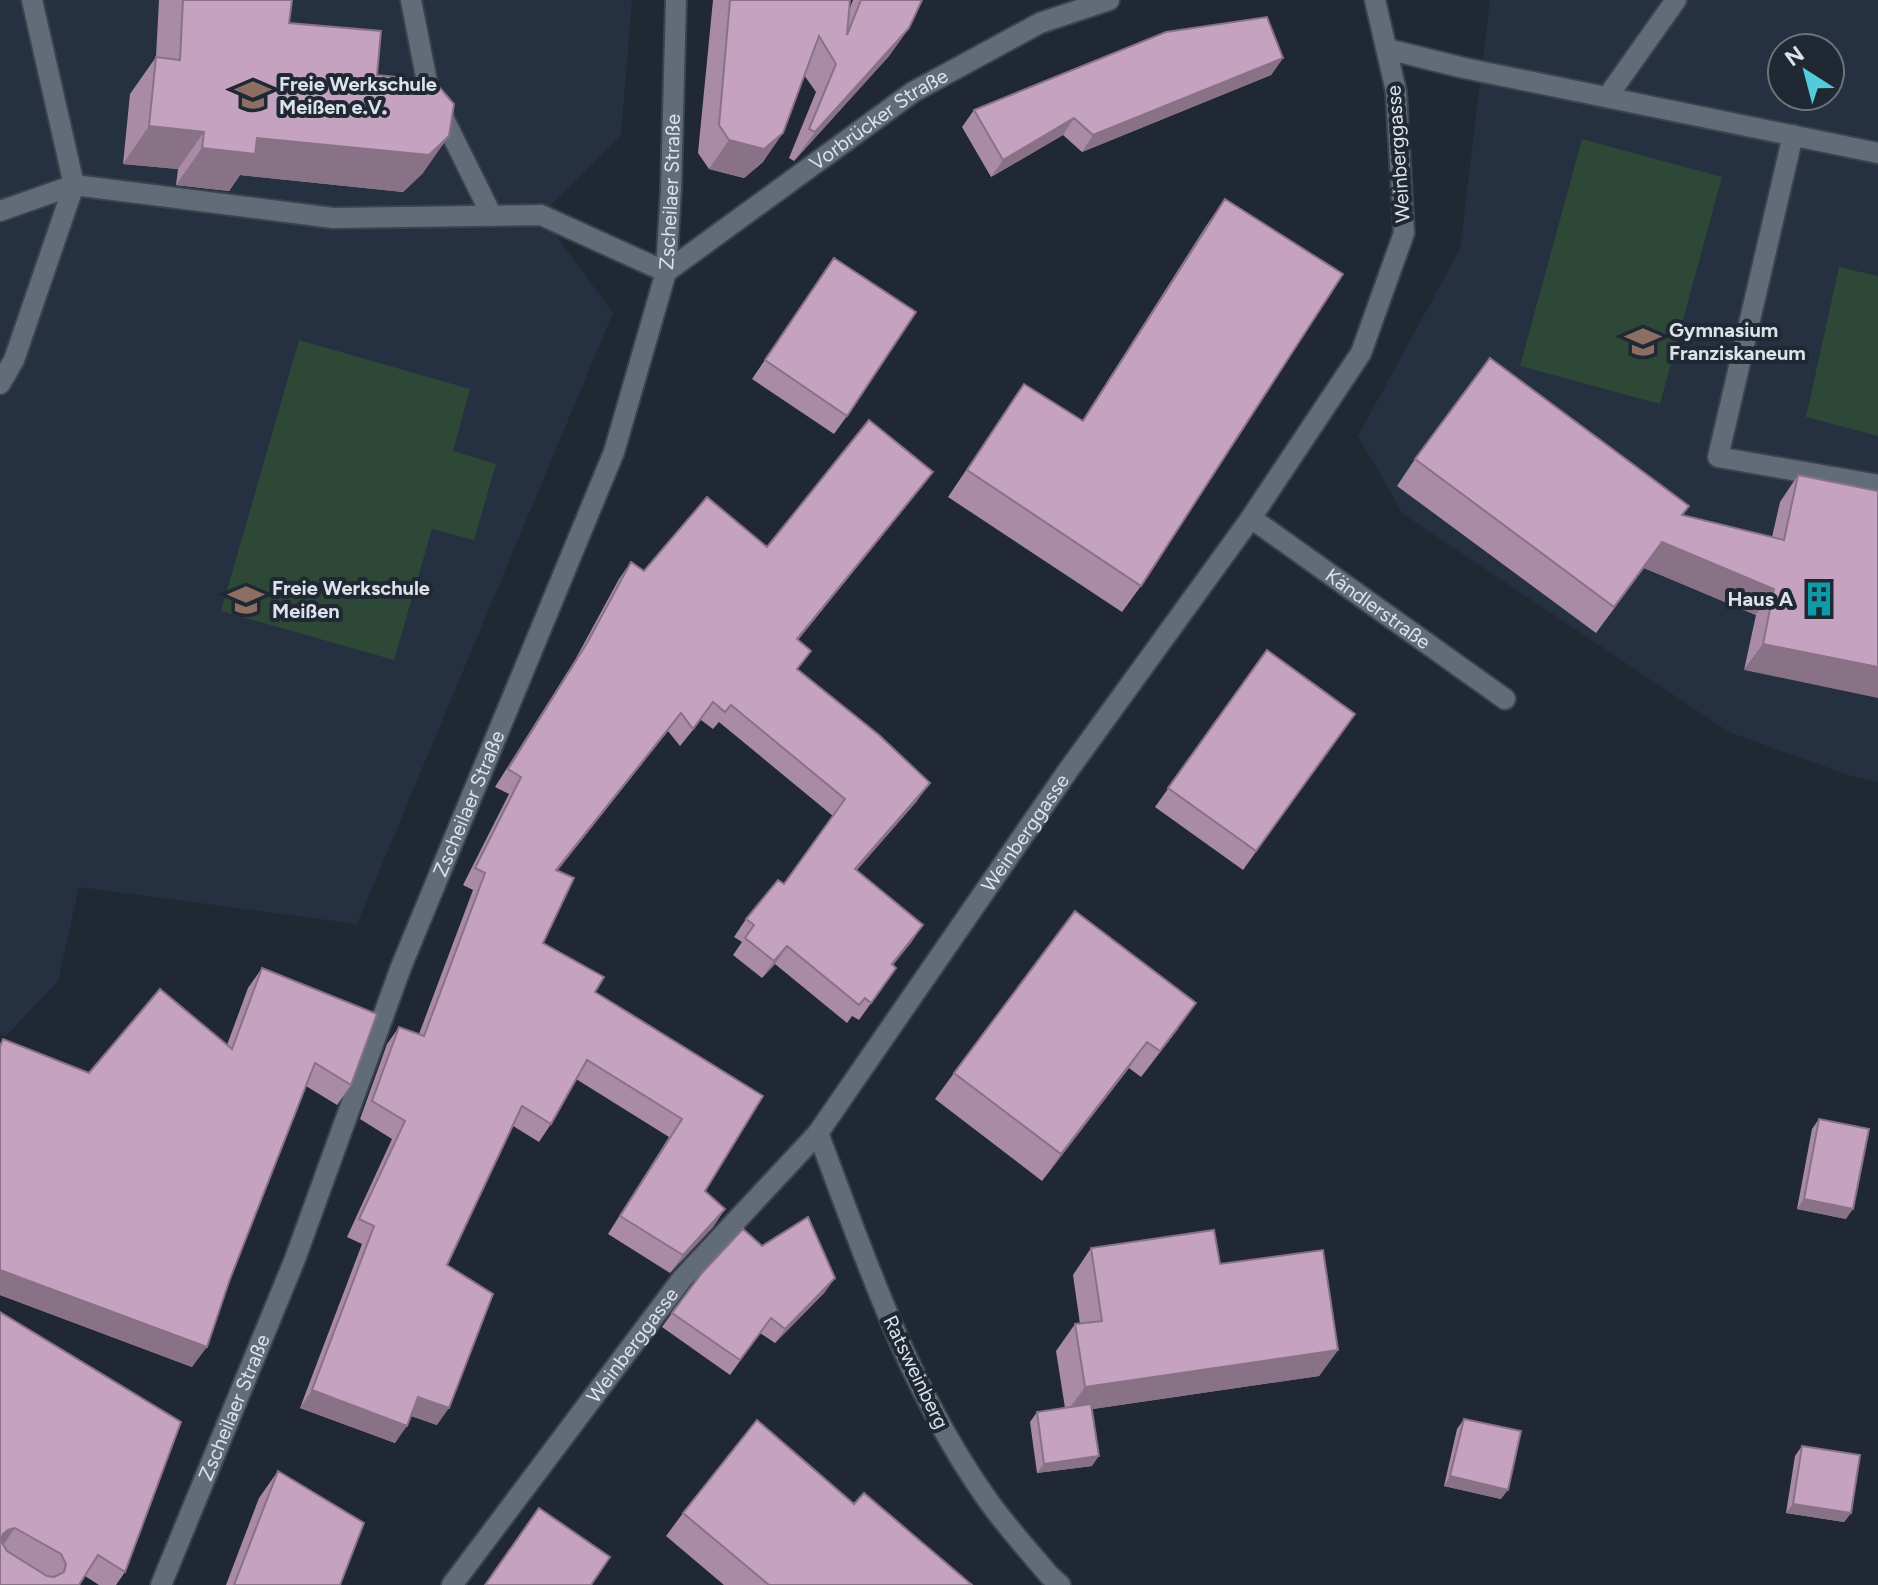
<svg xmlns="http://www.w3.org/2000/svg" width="1878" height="1585" viewBox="0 0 1878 1585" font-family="Figtree,sans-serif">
<rect width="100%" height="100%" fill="#202833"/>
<path fill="#253041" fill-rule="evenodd" d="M 0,0 L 632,0 L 621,135 L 541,215 L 613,313 L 357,924 L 79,887 L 58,981 L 6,1036 L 0,1035 Z
M 1490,0 L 1878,0 L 1878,782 L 1848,775 L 1729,732 L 1403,514 L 1358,436 L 1460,249 ZM 1782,48 L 1830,48 L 1830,96 L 1782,96 Z"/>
<path fill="#2d4836" d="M 1582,139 L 1722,177 L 1660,404 L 1520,366 Z
M 1839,267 L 1878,276 L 1878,436 L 1806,417 Z
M 299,340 L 470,389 L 453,451 L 496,464 L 474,540 L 432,529 L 394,660 L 221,611 Z"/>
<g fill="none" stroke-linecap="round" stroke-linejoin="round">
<g stroke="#3c434c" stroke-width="24">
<g id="lane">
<path d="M 411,0 L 428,87 L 492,216"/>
<path d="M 1387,49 L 1464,68 L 1878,153"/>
<path d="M 1608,96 L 1676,0"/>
<path d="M 1793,135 L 1718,457 L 1878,485"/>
<path d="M 0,211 L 74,185 L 333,218 L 541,215 L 666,272"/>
<path d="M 0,384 L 14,360 L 74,185 L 32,0"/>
<path id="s1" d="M 452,1585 L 682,1279 L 818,1133"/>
</g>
</g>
<g stroke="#3c434c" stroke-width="24">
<g id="street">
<path id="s2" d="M 666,272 L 913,92 L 1040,23 L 1109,0"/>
<path id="s3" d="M 1251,518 L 1505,699"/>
<path id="s4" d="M 161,1585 L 295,1259 L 401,967 L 614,452 L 666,272 L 671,189 L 676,0"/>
<path id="s5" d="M 1060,1585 L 1049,1575 C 1028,1550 1006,1526 987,1499 C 909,1389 865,1258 818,1133 L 1067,772 L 1251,518 L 1361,353 L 1404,233 L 1396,91 L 1375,0"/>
</g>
</g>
<use href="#lane" stroke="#626c79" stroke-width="20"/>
<use href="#street" stroke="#626c79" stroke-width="20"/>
</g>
<path fill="#a98ba5" d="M 159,0 L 292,0 L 289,23 L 377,75 L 423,173 L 403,192 L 240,175 L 229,191 L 176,185 L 178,169 L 123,164 L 130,94 L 156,57 Z
M 713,0 L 850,0 L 849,10 L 853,0 L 922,0 L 909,28 L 889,56 L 794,161 L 789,158 L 816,92 L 804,75 L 763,162 L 744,178 L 709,169 L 698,153 Z
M 1283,58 L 1271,75 L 1082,152 L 1063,135 L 991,177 L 962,127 L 974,110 Z
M 1225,199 L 1141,586 L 1122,612 L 948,497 L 1024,384 L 1082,421 L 1206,226 Z
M 834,258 L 847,416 L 834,434 L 752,379 Z
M 1415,459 L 1683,516 L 1772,537 L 1780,502 L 1798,475 L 1878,491 L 1744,670 L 1756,615 L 1644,568 L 1596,633 L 1397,486 Z
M 933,472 L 920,489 L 798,640 L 798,669 L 917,801 L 856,871 L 923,925 L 893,965 L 896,968 L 859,1020 L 852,1016 L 847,1023 L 775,964 L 762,978 L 733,955 L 742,942 L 734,937 L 746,919 L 784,884 L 833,816 L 719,722 L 713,729 L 701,720 L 680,746 L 668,731 L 558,870 L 543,943 L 595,992 L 763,1096 L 705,1191 L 725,1209 L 713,1227 L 670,1273 L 608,1234 L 669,1137 L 576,1079 L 551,1124 L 539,1142 L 513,1126 L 447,1265 L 437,1425 L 411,1416 L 395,1443 L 300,1408 L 362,1244 L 347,1237 L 392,1139 L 360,1119 L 387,1044 L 399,1027 L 419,1034 L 473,890 L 463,885 L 509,794 L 495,787 L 575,660 L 619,579 L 631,562 L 644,571 L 767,547 Z
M 1267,650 L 1355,714 L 1243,870 L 1155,807 Z
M 262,968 L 351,1085 L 337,1105 L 306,1086 L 192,1367 L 0,1295 L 0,1044 L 3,1039 L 89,1073 L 227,1045 L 248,988 Z
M 1178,1029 L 1141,1077 L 1129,1068 L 1042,1181 L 935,1099 L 954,1073 Z
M 1819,1119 L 1846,1219 L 1797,1209 L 1812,1129 Z
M 762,1246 L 825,1292 L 775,1343 L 760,1333 L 730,1375 L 662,1327 L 672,1313 Z
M 1091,1248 L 1220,1264 L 1338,1350 L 1319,1376 L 1092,1409 L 1092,1466 L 1037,1473 L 1030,1422 L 1037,1412 L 1065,1408 L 1056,1351 L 1075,1324 L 1080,1324 L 1073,1275 Z
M 0,1312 L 125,1572 L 116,1585 L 99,1585 L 85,1576 L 0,1585 Z
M 1464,1419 L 1501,1499 L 1444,1486 L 1457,1429 Z
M 1802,1446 L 1851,1513 L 1844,1522 L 1786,1513 L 1795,1456 Z
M 278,1471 L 340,1585 L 226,1585 L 259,1498 Z
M 854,1504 L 972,1585 L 724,1585 L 666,1536 L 683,1513 Z"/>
<path fill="#897186" d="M 909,28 L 889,56 L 794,161 L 815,132 Z
M 1283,58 L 1271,75 L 1082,152 L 1093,135 Z
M 1074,118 L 1063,135 L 991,177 L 1003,160 Z
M 149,126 L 204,132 L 178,169 L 123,164 Z
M 783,133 L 763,162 L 744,178 L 709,169 L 729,140 Z
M 449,136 L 423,173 L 403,192 L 240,175 L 229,191 L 176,185 L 202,148 L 257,138 Z
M 933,472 L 920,489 L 784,656 L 797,639 Z
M 1662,542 L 1774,589 L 1756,615 L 1644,568 L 1596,633 Z
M 1763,644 L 1878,667 L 1878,698 L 1744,670 Z
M 681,713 L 668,731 L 544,887 L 556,870 Z
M 930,783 L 917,801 L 842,887 L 855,869 Z
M 923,925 L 911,943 L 879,982 L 892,964 Z
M 787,946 L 775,964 L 762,978 L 774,961 Z
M 1196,1003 L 1178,1029 L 1141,1077 L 1160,1051 Z
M 1147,1042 L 1129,1068 L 1042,1181 L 1061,1154 Z
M 1804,1199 L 1853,1209 L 1846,1219 L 1797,1209 Z
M 725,1209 L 713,1227 L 670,1273 L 683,1255 Z
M 0,1270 L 207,1347 L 192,1367 L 0,1295 Z
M 835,1278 L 825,1292 L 775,1343 L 785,1329 Z
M 1338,1350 L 1319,1376 L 1066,1413 L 1085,1387 Z
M 312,1390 L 407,1426 L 395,1443 L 300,1408 Z
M 418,1397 L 449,1408 L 437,1425 L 406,1414 Z
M 1099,1456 L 1092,1466 L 1037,1473 L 1044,1464 Z
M 1450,1476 L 1508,1490 L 1501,1499 L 1444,1486 Z
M 1793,1504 L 1851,1513 L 1844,1522 L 1786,1513 Z
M 15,1528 L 1,1548 L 0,1548 L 3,1534 L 8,1530 Z"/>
<path fill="#c4a2c0" stroke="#897186" stroke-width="2" fill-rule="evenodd" d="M 183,0 L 292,0 L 289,23 L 381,31 L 377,75 L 434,81 L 454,104 L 449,136 L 429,155 L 257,138 L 255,154 L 202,148 L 204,132 L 149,126 L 156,57 L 180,60 Z
M 730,0 L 850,0 L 847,35 L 861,0 L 922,0 L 909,28 L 815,132 L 809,129 L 836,64 L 819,36 L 783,133 L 764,149 L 729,140 L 719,125 Z
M 1267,17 L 1283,58 L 1093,135 L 1074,118 L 1003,160 L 974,110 L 1166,32 Z
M 1225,199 L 1343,274 L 1141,586 L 967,470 L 1024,384 L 1083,421 Z
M 834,258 L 916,312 L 847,416 L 765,360 Z
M 1490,358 L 1689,506 L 1682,515 L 1784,540 L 1798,475 L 1878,491 L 1878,667 L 1763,644 L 1774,589 L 1662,542 L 1614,607 L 1415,459 Z
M 869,420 L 933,472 L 797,639 L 811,651 L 797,669 L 879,735 L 930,783 L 855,869 L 923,925 L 892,964 L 896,968 L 871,1003 L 865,998 L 859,1005 L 787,946 L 774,961 L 745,938 L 754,925 L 746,919 L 778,880 L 784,884 L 845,799 L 731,705 L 725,712 L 713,702 L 693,729 L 681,713 L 556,870 L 574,878 L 543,943 L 604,977 L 595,992 L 763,1096 L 705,1191 L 725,1209 L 683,1255 L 620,1216 L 682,1119 L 587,1060 L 551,1124 L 522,1106 L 447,1265 L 493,1294 L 449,1408 L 418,1397 L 407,1426 L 312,1390 L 374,1226 L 359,1219 L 405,1121 L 372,1101 L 399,1027 L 424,1036 L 485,873 L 475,868 L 521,777 L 508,769 L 587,643 L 631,562 L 644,571 L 707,497 L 767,547 Z
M 1267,650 L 1355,714 L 1256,851 L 1168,788 Z
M 1075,911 L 1196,1003 L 1160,1051 L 1147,1042 L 1061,1154 L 954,1073 Z
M 262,968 L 377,1014 L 351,1085 L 315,1063 L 230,1279 L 207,1347 L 0,1270 L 0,1047 L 3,1039 L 89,1073 L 160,989 L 232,1049 Z
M 1819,1119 L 1869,1129 L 1853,1209 L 1804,1199 Z
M 808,1217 L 835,1278 L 785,1329 L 771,1318 L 740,1360 L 672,1313 L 702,1273 L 743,1229 L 762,1246 Z
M 1214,1230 L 1220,1264 L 1323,1250 L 1338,1350 L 1085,1387 L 1075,1324 L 1102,1321 L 1091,1248 Z
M 0,1312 L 181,1422 L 125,1572 L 98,1555 L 79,1585 L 0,1585 ZM 15,1528 L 61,1554 L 66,1564 L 64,1572 L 54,1577 L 47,1576 L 7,1551 L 1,1541 L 3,1534 L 8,1530 Z
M 1091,1404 L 1099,1456 L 1044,1464 L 1037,1412 Z
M 1464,1419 L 1521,1431 L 1508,1490 L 1450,1476 Z
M 757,1420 L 854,1504 L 864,1493 L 972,1585 L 769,1585 L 683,1513 Z
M 1802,1446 L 1860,1455 L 1851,1513 L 1793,1504 Z
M 278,1471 L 364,1523 L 340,1585 L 234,1585 Z
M 539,1508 L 610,1557 L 591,1585 L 485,1585 Z"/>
<defs>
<g id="school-bare" transform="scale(2.76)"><path d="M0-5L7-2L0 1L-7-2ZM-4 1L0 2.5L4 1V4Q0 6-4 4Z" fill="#8d6e63" stroke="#202833" stroke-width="2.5" paint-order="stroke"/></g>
<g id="building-bare" transform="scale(2.76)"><path d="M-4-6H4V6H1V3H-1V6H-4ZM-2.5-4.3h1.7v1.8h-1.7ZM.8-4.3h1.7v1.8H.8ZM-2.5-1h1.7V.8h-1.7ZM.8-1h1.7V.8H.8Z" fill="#0f9aa8" stroke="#202833" stroke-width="2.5" paint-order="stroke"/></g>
</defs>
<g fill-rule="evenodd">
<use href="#school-bare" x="253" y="95"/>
<use href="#school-bare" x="1643" y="342"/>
<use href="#building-bare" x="1819" y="599"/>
<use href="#school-bare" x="246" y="600"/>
</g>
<g text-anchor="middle" stroke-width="8" stroke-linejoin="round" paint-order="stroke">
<g font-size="20" font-weight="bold" fill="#dce2e9" stroke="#202833" text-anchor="start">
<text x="279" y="91">Freie Werkschule<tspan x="279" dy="23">Meißen e.V.</tspan></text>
<text x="1669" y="337">Gymnasium<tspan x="1669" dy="23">Franziskaneum</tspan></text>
<text x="272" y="595">Freie Werkschule<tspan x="272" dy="23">Meißen</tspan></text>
<text x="1793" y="606" text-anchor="end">Haus A</text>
</g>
<g font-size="20" fill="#dce2e9" stroke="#202833">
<text dy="7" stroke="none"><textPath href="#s2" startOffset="262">Vorbrücker Straße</textPath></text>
<text transform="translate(1398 154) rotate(-94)" y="7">Weinberggasse</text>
<text dy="7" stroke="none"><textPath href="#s4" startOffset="1488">Zscheilaer Straße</textPath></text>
<text dy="7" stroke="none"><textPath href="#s3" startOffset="156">Kändlerstraße</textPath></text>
<text dy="7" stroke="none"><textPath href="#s4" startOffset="840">Zscheilaer Straße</textPath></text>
<text dy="7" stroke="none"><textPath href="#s5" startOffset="882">Weinberggasse</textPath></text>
<text dy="7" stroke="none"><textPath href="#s1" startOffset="300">Weinberggasse</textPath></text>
<text transform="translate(916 1372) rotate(64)" y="7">Ratsweinberg</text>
<text dy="7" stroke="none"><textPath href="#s4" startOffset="192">Zscheilaer Straße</textPath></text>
</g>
</g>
<g transform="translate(1806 72) rotate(324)"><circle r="38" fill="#202833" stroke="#6b727c" stroke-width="2"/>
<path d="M0-6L14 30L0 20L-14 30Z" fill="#53cbdb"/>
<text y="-12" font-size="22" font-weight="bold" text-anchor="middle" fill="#dce2e9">N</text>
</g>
</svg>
